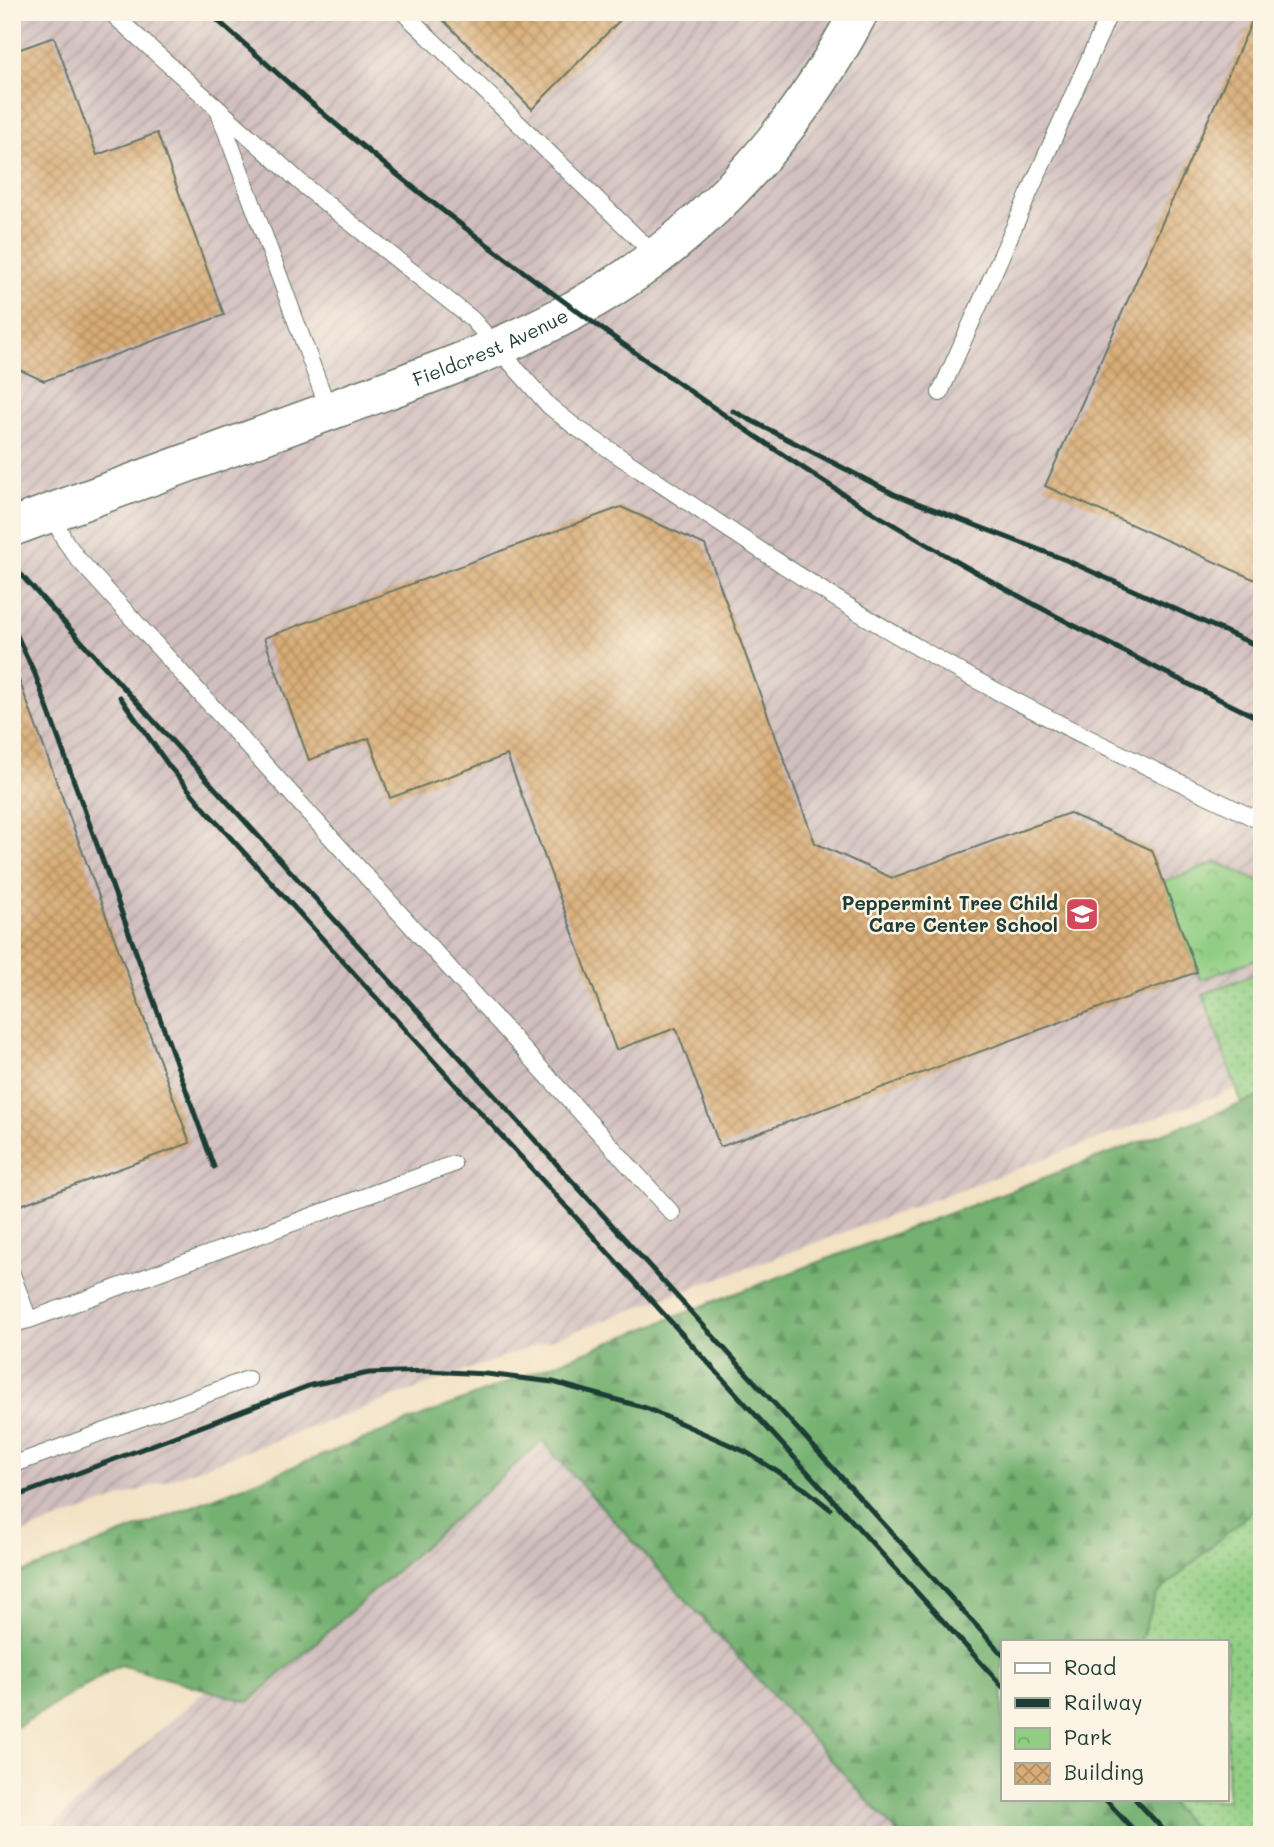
<svg xmlns="http://www.w3.org/2000/svg" width="1274" height="1847" viewBox="0 0 1274 1847" font-family="Mali,sans-serif">
<defs>
<pattern id="industrial-furrows" width="10" height="10" patternUnits="userSpaceOnUse" patternTransform="scale(1.75)"><rect width="10" height="10" fill="#d1bfbf"/><path d="M-1 1l2-2M0 10L10 0M9 11l2-2" fill="none" stroke="#a99c9c"/></pattern>
<pattern id="grass-dots" width="8" height="8" patternUnits="userSpaceOnUse" patternTransform="scale(1.75)"><rect width="8" height="8" fill="#91ce83"/><path d="M2 2h.1M6 6h.1" fill="none" stroke="#76a86c" stroke-width="1.8" stroke-linecap="round"/></pattern>
<pattern id="forest-firs" width="22" height="20" patternUnits="userSpaceOnUse" patternTransform="scale(1.75)"><rect width="22" height="20" fill="#74b171"/><path d="M5 1l3.5 6h-7zM16 11l3.5 6h-7z" fill="#5f915e"/></pattern>
<pattern id="park-crowns" width="20" height="18" patternUnits="userSpaceOnUse" patternTransform="scale(1.75)"><rect width="20" height="18" fill="#91ce83"/><path d="M2 6a3 3 0 1 1 6 0M12 15a3 3 0 1 1 6 0" fill="none" stroke="#76a86c"/></pattern>
<pattern id="building-cross-hatch" width="8" height="8" patternUnits="userSpaceOnUse" patternTransform="scale(1.75)"><rect width="8" height="8" fill="#d9ac75"/><path d="M0 0l8 8M0 8l8-8" fill="none" stroke="#af8d61"/></pattern>
</defs>
<rect width="100%" height="100%" fill="#fcf5e5"/>
<filter id="ink" filterUnits="userSpaceOnUse"><feTurbulence type="fractalNoise" baseFrequency=".0143" numOctaves="2"/><feDisplacementMap in="SourceGraphic" scale="14" xChannelSelector="R" yChannelSelector="G"/><feConvolveMatrix kernelMatrix="1 2 1 2 8 2 1 2 1" color-interpolation-filters="sRGB"/></filter>
<filter id="wash" filterUnits="userSpaceOnUse"><feTurbulence type="fractalNoise" baseFrequency=".00686" numOctaves="4" result="noise"/><feDisplacementMap in="SourceGraphic" scale="28" xChannelSelector="R" yChannelSelector="G"/><feGaussianBlur stdDeviation="1.57" result="paint"/><feColorMatrix in="noise" values="0 0 0 0 0 0 0 0 0 0 0 0 0 0 0 0 0 1.4 0 .05"/><feComposite in="paint" operator="in"/></filter>
<g filter="url(#wash)">
<rect width="100%" height="100%" fill="#f3e2c4"/>
<path fill="url(#industrial-furrows)" d="M 12,12 L 1262,12 L 1262,1079 L 12,1537 Z
M 519,1415 L 900,1835 L 41,1835 Z"/>
<path fill="url(#grass-dots)" stroke="#58865c" stroke-width="2" d="M 1262,971 L 1262,1096 L 1242,1104 L 1203,994 Z
M 1262,1502 L 1262,1835 L 1199,1835 L 1167,1800 L 1227,1800 L 1227,1642 L 1140,1642 L 1156,1595 Z"/>
<path fill="url(#forest-firs)" stroke="#4a7752" stroke-width="2" d="M 1262,1096 L 1262,1502 L 1156,1595 L 1140,1642 L 1003,1642 L 1003,1800 L 1167,1800 L 1199,1835 L 899,1835 L 542,1441 L 249,1702 L 120,1665 L 12,1730 L 12,1577 L 715,1301 Z"/>
<path fill="url(#park-crowns)" stroke="#58865c" stroke-width="2" d="M 1217,862 L 1262,883 L 1262,957 L 1200,980 L 1163,882 Z"/>
<g id="blocks">
<path fill="url(#building-cross-hatch)" d="M 435,12 L 628,12 L 532,109 Z
M 1256,12 L 1262,12 L 1262,583 L 1045,486 Z
M 54,37 L 97,155 L 157,133 L 224,315 L 44,381 L 16,368 L 12,369 L 12,52 Z
M 621,507 L 705,545 L 815,843 L 892,878 L 1069,813 L 1152,850 L 1197,972 L 720,1147 L 676,1028 L 616,1050 L 507,755 L 390,798 L 369,738 L 309,760 L 264,638 Z
M 12,661 L 190,1143 L 12,1208 Z"/>
</g>
</g>
<g filter="url(#ink)">
<use href="#blocks" fill-opacity="0" stroke="#697766" stroke-width="2"/>
<g fill="none" stroke-linecap="round" stroke-linejoin="round">
<g stroke="#697766" stroke-width="18">
<path id="lane" d="M 110,12 L 308,189 L 472,319 L 549,406 L 574,426 C 690,503 804,583 926,652 C 1035,715 1149,767 1262,822
M 403,12 L 656,256
M 218,110 L 329,411
M 940,393 L 1110,12
M 51,513 L 65,541 L 79,560 L 672,1213
M 12,1274 L 29,1320
M 12,1324 L 29,1320 L 453,1164
M 12,1465 L 248,1379"/>
</g>
<g stroke="#697766" stroke-width="41">
<g id="secondary">
<path id="s1" d="M 12,527 C 120,487 228,449 335,409 C 408,382 482,357 551,322 C 685,256 790,144 859,12"/>
</g>
</g>
<use href="#lane" stroke="#fff" stroke-width="16"/>
<use href="#secondary" stroke="#fff" stroke-width="38"/>
<path stroke="#1f3d34" stroke-width="5" d="M 208,12 C 252,50 294,89 338,126 C 439,211 546,290 654,366 C 721,413 787,459 856,502 C 987,583 1123,653 1262,720
M 733,411 L 894,494 L 1066,560 L 1262,648
M 12,565 L 1003,1655
M 12,625 L 35,674 L 214,1167
M 120,697 L 169,766 L 210,815 L 1003,1687
M 12,1498 L 311,1385 L 369,1373 L 428,1371 L 486,1374 L 553,1382 L 646,1408 L 746,1452 L 805,1489 L 830,1509
M 1106,1800 L 1138,1835
M 1136,1800 L 1168,1835"/>
</g>
</g>
<defs>
<g id="school-square" transform="scale(1.75)"><rect x="-9" y="-9" width="18" height="18" rx="4" fill="#d1495b" stroke="#fcf5e5"/><path d="M0-5L7-2L0 1L-7-2ZM-4 1L0 2.5L4 1V4Q0 6-4 4Z" fill="#fff"/></g>
</defs>
<g fill-rule="evenodd">
<use href="#school-square" x="1082" y="914"/>
</g>
<g text-anchor="middle" stroke-width="5" stroke-linejoin="round" paint-order="stroke">
<g font-size="19" fill="#1f3d34" stroke="#fcf5e5">
<text dy="7" stroke="none"><textPath href="#s1" startOffset="511">Fieldcrest Avenue</textPath></text>
</g>
<g font-size="19" font-weight="bold" fill="#1f3d34" stroke="#fcf5e5" text-anchor="end">
<text x="1058" y="910">Peppermint Tree Child<tspan x="1058" dy="22">Care Center School</tspan></text>
</g>
</g>
<rect width="1274" height="1847" fill="none" stroke="#fcf5e5" stroke-width="42"/>
<rect x="1001" y="1640" width="228" height="161" fill="#fcf5e5" stroke="#a4ab9e" stroke-width="2"/>
<rect x="1015" y="1663" width="35" height="10" fill="#ffffff" stroke="#a4ab9e" stroke-width="2"/>
<text x="1064" y="1675" font-size="21" fill="#1f3d34">Road</text>
<rect x="1015" y="1698" width="35" height="10" fill="#1f3d34" stroke="#a4ab9e" stroke-width="2"/>
<text x="1064" y="1710" font-size="21" fill="#1f3d34">Railway</text>
<rect x="1015" y="1728" width="35" height="21" fill="url(#park-crowns)" stroke="#a4ab9e" stroke-width="2"/>
<text x="1064" y="1745" font-size="21" fill="#1f3d34">Park</text>
<rect x="1015" y="1763" width="35" height="21" fill="url(#building-cross-hatch)" stroke="#a4ab9e" stroke-width="2"/>
<text x="1064" y="1780" font-size="21" fill="#1f3d34">Building</text>
</svg>
